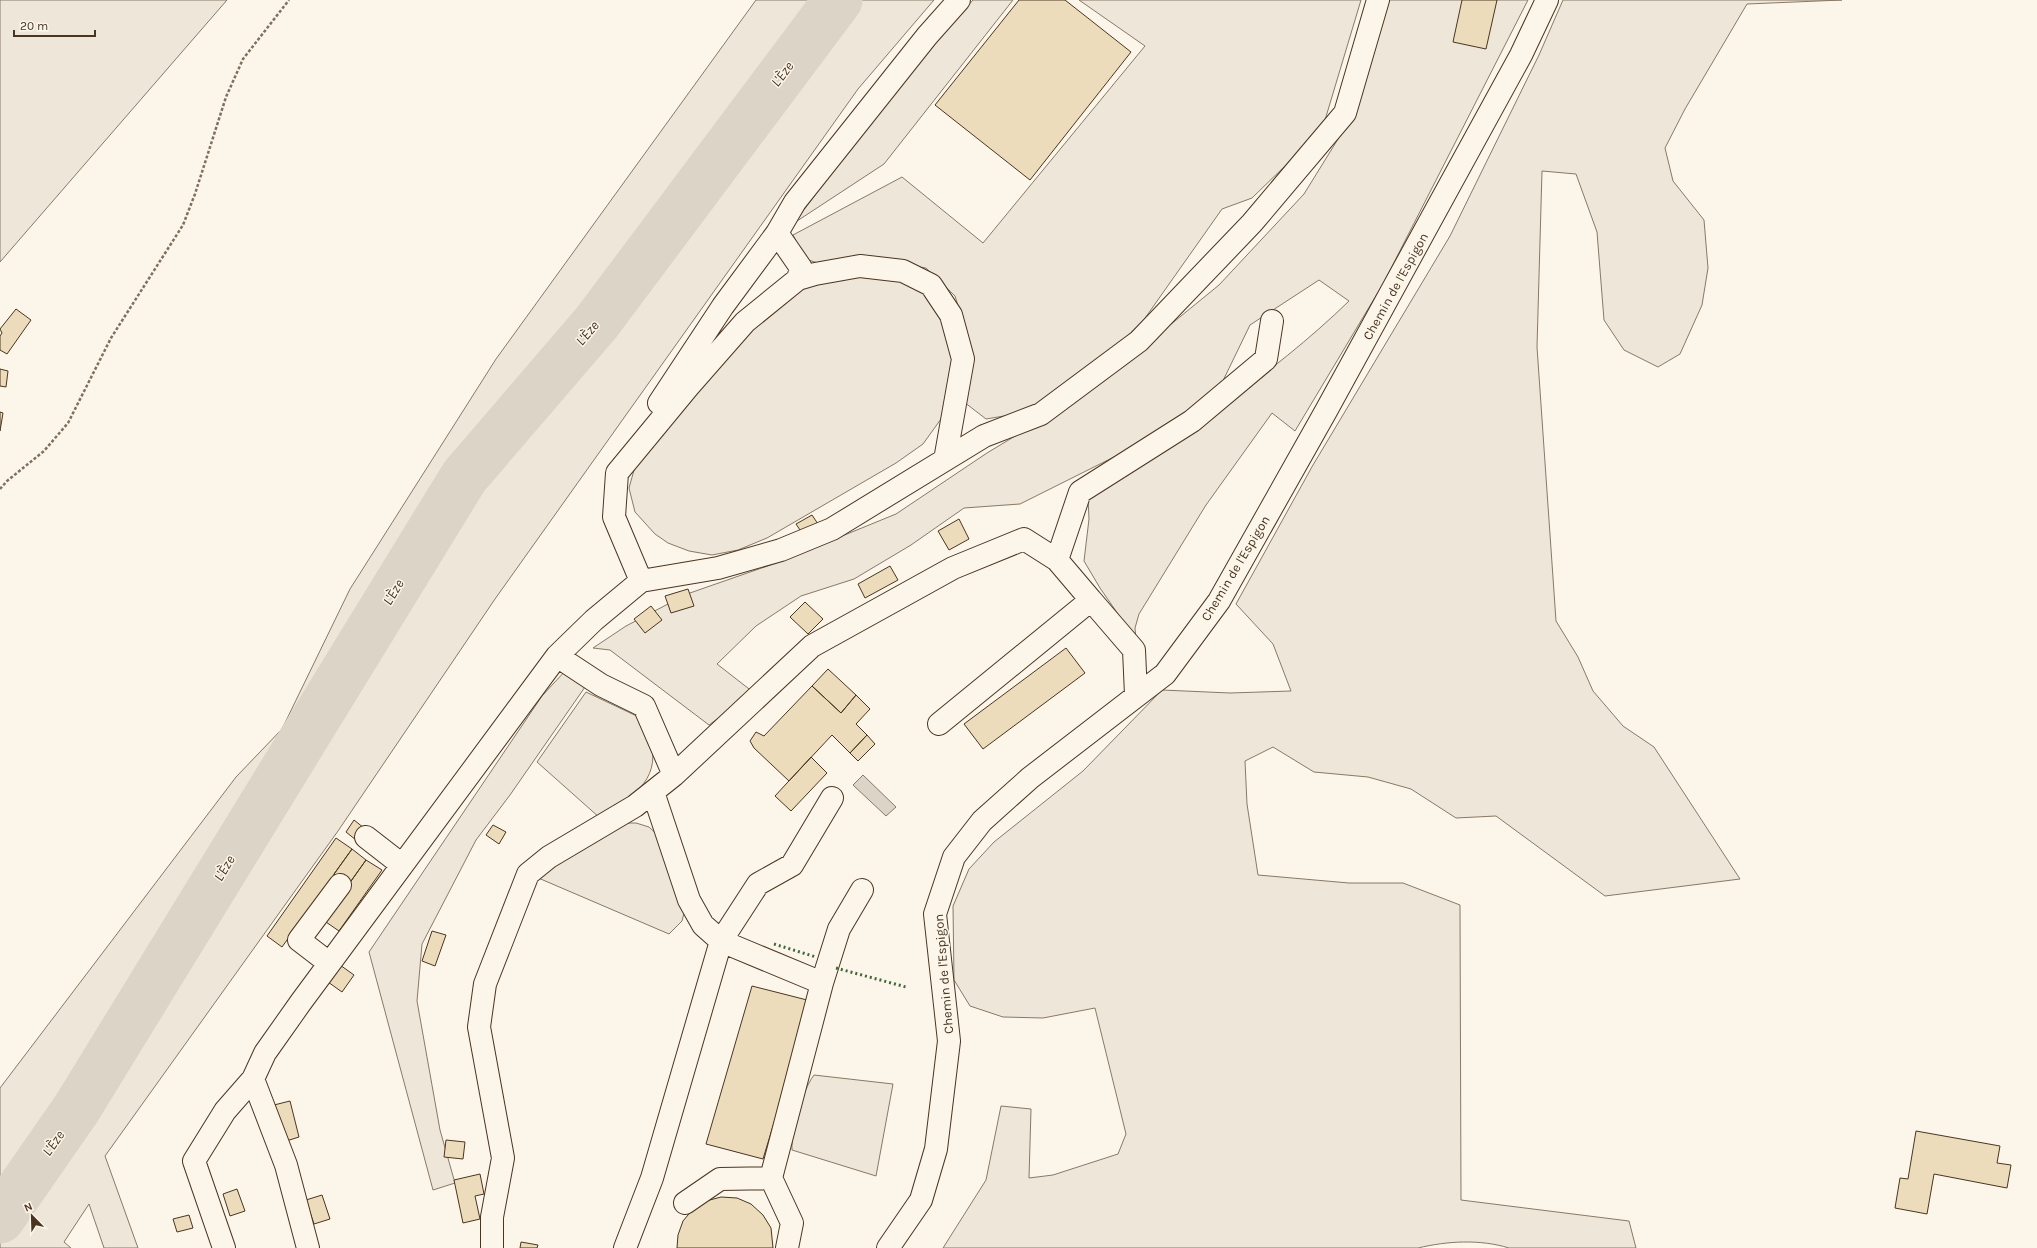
<svg xmlns="http://www.w3.org/2000/svg" width="2037" height="1248" viewBox="0 0 2037 1248" font-family="Karla,sans-serif">
<rect width="100%" height="100%" fill="#fbf6e9"/>
<path fill="#ede6d9" stroke="#887966" d="M 0,0 L 227,0 L 0,262 Z
M 756,0 L 934,0 L 858,89 L 495,599 L 338,831 L 105,1156 L 138,1248 L 104,1248 L 89,1204 L 64,1242 L 71,1248 L 0,1248 L 0,1088 L 236,777 L 282,729 L 350,589 L 496,359 Z
M 973,0 L 1013,0 L 884,164 L 794,223 C 851,147 908,70 973,0 Z
M 1079,0 L 1361,0 L 1322,130 L 1252,198 L 1222,209 L 1143,321 L 1096,366 L 1022,413 L 986,419 L 964,402 L 966,332 L 955,296 L 926,268 L 881,261 L 818,263 L 805,259 L 793,235 L 902,177 L 983,243 L 1145,46 Z
M 1386,0 L 1528,0 L 1383,284 L 1295,431 L 1272,413 L 1206,505 L 1139,614 L 1135,628 L 1136,640 L 1100,588 L 1084,561 L 1089,519 L 1088,498 C 1177,436 1271,377 1349,301 L 1319,280 L 1250,325 L 1218,391 L 1160,434 L 1020,504 L 964,508 L 911,545 L 854,579 L 801,596 L 756,626 L 717,664 L 753,692 L 709,725 L 610,650 L 593,648 L 626,626 L 687,594 L 776,563 L 896,514 L 987,453 L 1088,392 L 1219,285 L 1304,194 L 1351,118 Z
M 1563,0 L 1842,0 L 1747,4 L 1685,109 L 1665,148 L 1673,181 L 1704,220 L 1708,268 L 1702,305 L 1680,354 L 1658,367 L 1624,350 L 1604,320 L 1597,232 L 1576,174 L 1542,171 L 1537,347 L 1556,621 L 1578,657 L 1593,691 L 1623,726 L 1654,747 L 1740,879 L 1605,896 L 1496,816 L 1456,818 L 1411,789 L 1368,777 L 1314,772 L 1273,747 L 1245,761 L 1247,804 L 1258,875 L 1349,883 L 1403,883 L 1460,905 L 1461,1200 L 1629,1221 L 1636,1248 L 1509,1248 C 1480,1239 1447,1241 1418,1248 L 943,1248 L 986,1180 L 1001,1106 L 1031,1109 L 1029,1178 L 1053,1175 L 1118,1154 L 1126,1134 L 1095,1008 L 1043,1018 L 1003,1017 L 970,1006 L 954,980 L 953,906 L 969,869 L 994,842 L 1083,771 L 1162,690 L 1230,693 L 1291,691 L 1273,644 L 1236,604 L 1313,465 L 1450,236 L 1539,55 Z
M 833,276 L 899,278 L 933,298 L 949,339 L 953,365 L 950,391 L 941,419 L 923,444 L 896,463 L 767,538 L 738,550 L 712,555 L 689,551 L 668,543 L 655,534 L 635,512 L 629,488 L 636,463 L 748,332 L 794,293 Z
M 566,670 L 585,687 L 510,795 L 476,840 L 422,944 L 417,1001 L 440,1130 L 455,1183 L 433,1190 L 369,952 L 542,696 Z
M 586,692 L 643,719 C 646,726 650,734 651,742 C 661,782 629,799 600,818 L 537,762 Z
M 621,823 L 636,823 L 649,827 L 660,837 L 684,913 L 682,921 L 669,934 L 536,877 Z
M 814,1075 L 893,1084 L 876,1176 L 792,1150 C 791,1130 802,1091 814,1075 Z"/>
<path fill="#dcd4c6" stroke="#887966" d="M 863,775 L 896,807 L 886,816 L 853,785 Z"/>
<g fill="none" stroke-linecap="round" stroke-linejoin="round">
<path stroke="#dcd4c6" stroke-width="49" d="M 0,1219 L 77,1108 L 464,477 L 597,322 L 838,0"/>
</g>
<path fill="#ecdcbc" stroke="#4a3520" d="M 1019,0 L 1065,0 L 1131,52 L 1030,180 L 935,105 Z
M 1462,0 L 1497,0 L 1486,49 L 1453,42 Z
M 16,309 L 31,320 L 7,354 L 0,350 L 0,336 L 2,333 L 0,329 Z
M 0,369 L 8,371 L 6,387 L 0,386 Z
M 0,412 L 3,413 L 0,431 Z
M 812,515 L 818,524 L 802,533 L 796,524 Z
M 959,519 L 969,539 L 949,550 L 938,531 Z
M 890,566 L 898,580 L 865,598 L 858,584 Z
M 688,589 L 694,606 L 671,613 L 665,596 Z
M 805,602 L 823,619 L 808,634 L 790,617 Z
M 651,606 L 662,620 L 645,633 L 634,619 Z
M 1066,648 L 1085,673 L 983,749 L 964,724 Z
M 828,669 L 856,695 L 841,713 L 812,686 Z
M 812,686 L 841,713 L 856,695 L 870,709 L 856,724 L 867,735 L 850,753 L 832,735 L 789,781 L 754,748 L 750,741 L 756,732 L 764,736 Z
M 867,735 L 875,744 L 858,761 L 850,753 Z
M 811,757 L 827,773 L 791,811 L 775,796 Z
M 354,820 L 364,828 L 356,840 L 346,832 Z
M 493,825 L 506,832 L 499,844 L 486,835 Z
M 336,838 L 352,849 L 282,947 L 267,936 Z
M 352,849 L 366,860 L 349,884 L 334,874 Z
M 366,860 L 382,870 L 339,931 L 323,920 Z
M 432,931 L 446,935 L 435,966 L 422,961 Z
M 340,965 L 354,975 L 342,992 L 328,982 Z
M 752,986 L 811,1001 L 763,1159 L 706,1144 Z
M 290,1101 L 299,1137 L 283,1142 L 274,1105 Z
M 1916,1131 L 2000,1146 L 1997,1163 L 2011,1165 L 2007,1188 L 1934,1174 L 1927,1214 L 1895,1208 L 1900,1178 L 1908,1179 Z
M 446,1140 L 465,1142 L 463,1159 L 444,1157 Z
M 480,1174 L 484,1194 L 475,1196 L 480,1219 L 463,1223 L 454,1180 Z
M 237,1189 L 245,1211 L 230,1216 L 223,1194 Z
M 322,1195 L 330,1219 L 314,1224 L 306,1200 Z
M 721,1197 L 737,1198 L 751,1204 L 763,1215 L 771,1228 L 773,1248 L 677,1248 L 678,1235 L 683,1221 L 693,1209 L 706,1201 Z
M 189,1215 L 193,1228 L 177,1232 L 173,1219 Z
M 521,1242 L 538,1245 L 537,1248 L 520,1248 Z"/>
<g fill="none" stroke-linecap="round" stroke-linejoin="round">
<g stroke="#4a3520" stroke-width="24">
<path id="minor" d="M 798,279 L 815,274 L 860,266 L 903,271 L 931,285 L 951,315 L 963,359 L 945,460
M 659,403 L 723,306 L 777,233
M 641,581 L 614,517 L 617,473 L 688,387 L 745,322 L 798,279 L 801,268 L 777,233 L 795,202 L 927,36 L 959,0
M 1091,600 L 1057,560 L 1080,492 L 1192,421 L 1266,359 L 1272,321
M 557,656 L 594,620 L 641,581 L 718,568 L 781,550 L 832,529 L 984,436 L 1041,414 L 1139,341 L 1252,223 L 1345,113 L 1378,0
M 939,724 L 1091,600 L 1134,650 L 1136,695
M 366,837 L 402,865
M 329,963 L 299,940 L 340,885
M 822,983 L 839,929 L 862,890
M 253,1079 L 286,1165 L 308,1248
M 771,1178 L 792,1223 L 787,1248
M 685,1203 L 720,1179 L 771,1178 L 822,983 L 721,941 L 758,884 L 792,865 L 832,798
M 224,1248 L 194,1161 L 225,1111 L 253,1079 L 265,1053 L 301,1002 L 557,656 L 601,685 L 644,706 L 674,775 L 812,646 L 953,568 L 1024,539 L 1057,560
M 492,1248 L 492,1217 L 503,1158 L 479,1027 L 485,984 L 528,874 L 549,857 L 635,806 L 674,775
M 625,1248 L 652,1178 L 721,941 L 703,925 L 689,900 L 653,792
M 888,1248 L 921,1200 L 936,1149 L 949,1041 L 935,914 L 954,857 L 982,821 L 1030,778 L 1165,674 L 1219,601 L 1326,411 L 1521,55 L 1547,0"/>
</g>
<path stroke="#7f6f5c" stroke-width="2.5" stroke-dasharray="3 2" stroke-linecap="butt" d="M 0,489 L 7,481 L 44,451 L 68,423 L 111,338 L 183,225 L 195,194 L 226,97 L 243,59 L 289,0"/>
<use href="#minor" stroke="#fbf6e9" stroke-width="22"/>
<path stroke="#436837" stroke-width="3" stroke-dasharray="2 3" stroke-linecap="butt" d="M 774,944 L 816,957
M 836,968 L 906,987"/>
</g>
<g text-anchor="middle" stroke-width="3" stroke-linejoin="round" paint-order="stroke">
<g font-size="13" fill="#4a3520" stroke="#fbf6e9">
<text transform="translate(1395 286) rotate(-61)" y="5">Chemin de l'Espigon</text>
<text transform="translate(1235 568) rotate(-59)" y="5">Chemin de l'Espigon</text>
<text transform="translate(943 974) rotate(-95)" y="5">Chemin de l'Espigon</text>
</g>
<g font-size="14" font-style="italic" fill="#4a3520" stroke="#fbf6e9">
<text transform="translate(782 74) rotate(-53)" y="5">L'Èze</text>
<text transform="translate(587 333) rotate(-50)" y="5">L'Èze</text>
<text transform="translate(393 592) rotate(-59)" y="5">L'Èze</text>
<text transform="translate(224 868) rotate(-59)" y="5">L'Èze</text>
<text transform="translate(53 1143) rotate(-55)" y="5">L'Èze</text>
</g>
</g>
<g transform="translate(32 1216) rotate(337)" stroke="#fbf6e9" stroke-width="3" paint-order="stroke">
<path d="M0-3L7 15L0 10L-7 15Z" fill="#4a3520"/>
<text y="-6" font-size="11" font-weight="bold" text-anchor="middle" fill="#4a3520">N</text>
</g>
<path d="M14 30v6h81v-6" fill="none" stroke="#4a3520" stroke-width="2"/>
<text x="20" y="30" font-size="12" fill="#4a3520" stroke="#fbf6e9" stroke-width="3" paint-order="stroke">20 m</text>
</svg>
